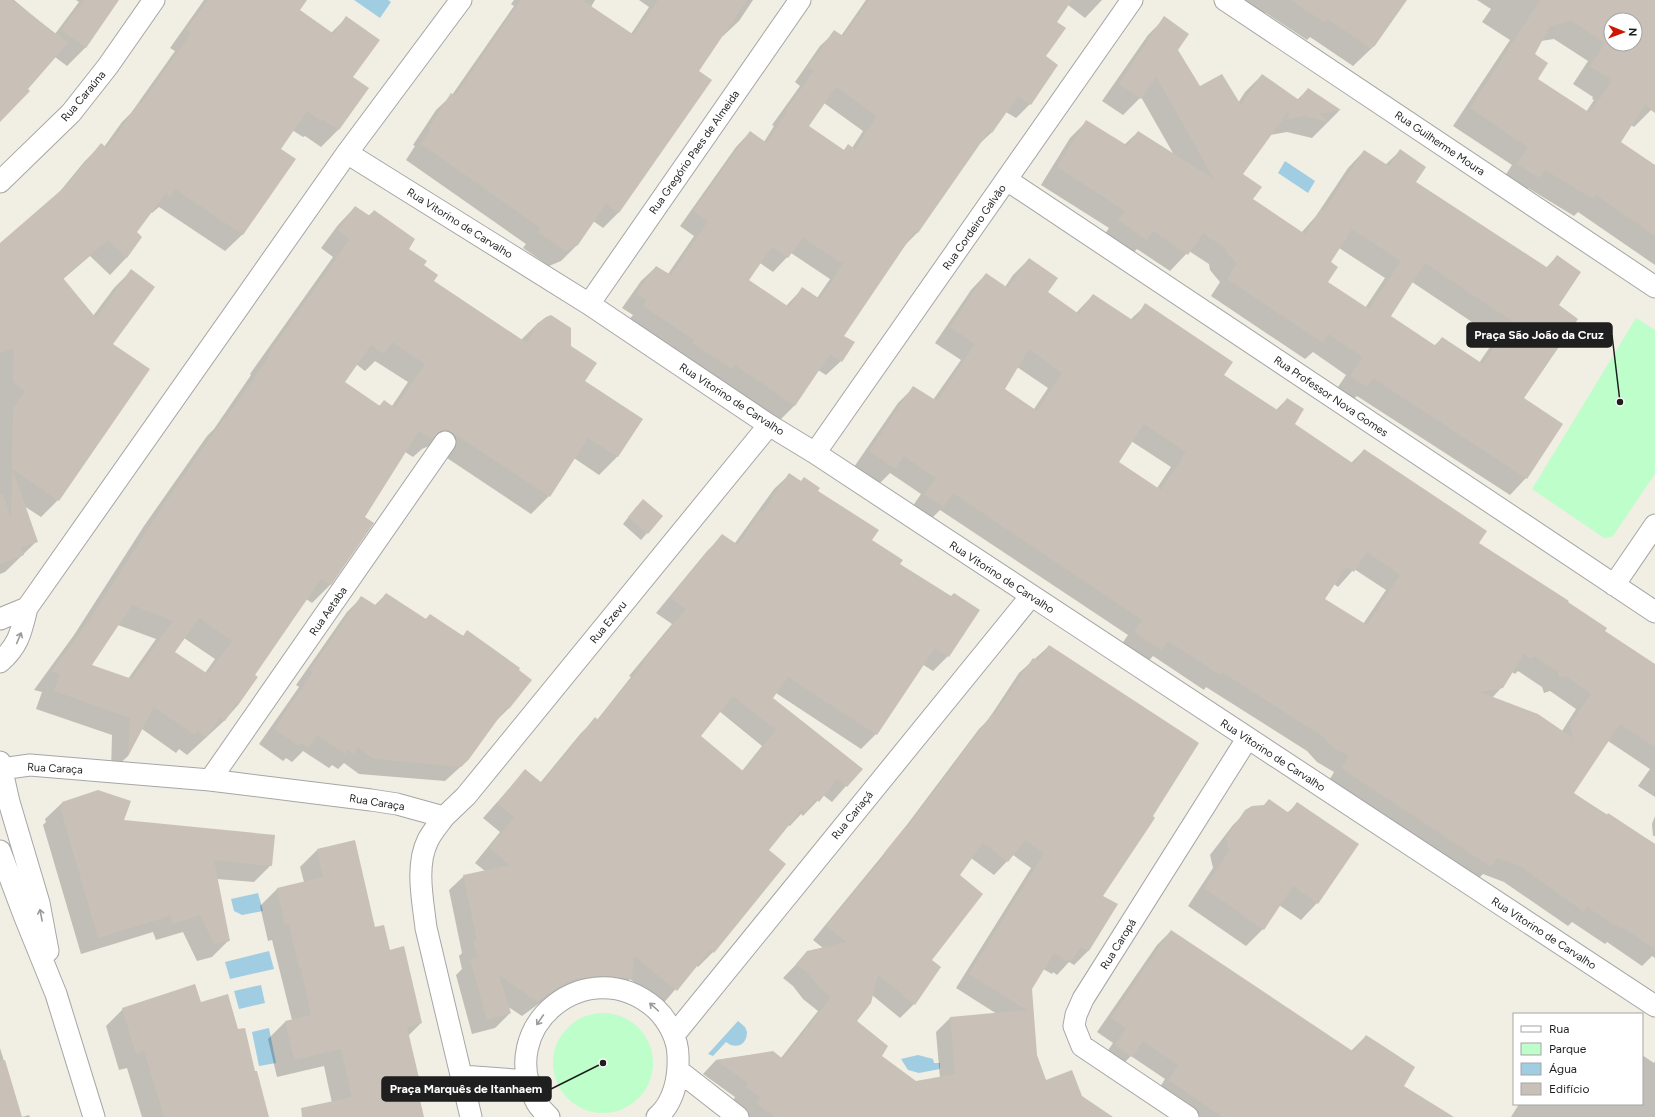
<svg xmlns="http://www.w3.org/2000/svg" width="1655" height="1117" viewBox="0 0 1655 1117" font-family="Figtree,sans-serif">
<rect width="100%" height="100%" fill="#f1eee4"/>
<path fill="#befeca" d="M 1636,318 L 1655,330 L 1655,474 L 1615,533 L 1612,537 L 1604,538 L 1532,489 Z
M553 1063a50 50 0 1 1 100 0a50 50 0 1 1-100 0Z"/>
<path fill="#a1cde2" d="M 354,0 L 388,0 L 391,2 L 380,18 Z
M 1285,161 L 1315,181 L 1308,193 L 1278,173 Z
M 258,893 L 263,911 L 242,915 L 234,911 L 231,899 Z
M 269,951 L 274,969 L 230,979 L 225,962 Z
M 261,985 L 265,1003 L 239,1009 L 234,991 Z
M 738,1021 L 745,1027 L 747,1032 C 747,1045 736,1050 726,1042 L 713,1056 L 708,1054 Z
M 269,1028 L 276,1063 L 259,1066 L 252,1032 Z
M 918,1055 L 933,1059 L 934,1063 L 940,1063 L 940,1069 L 919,1073 L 908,1070 L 901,1059 Z"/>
<path fill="#0003" fill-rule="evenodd" d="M 0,0 L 14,0 L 55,34 L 79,2 L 76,0 L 118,0 L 86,47 L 67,66 L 55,57 L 0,120 Z
M 204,0 L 306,0 L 299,10 L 331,33 L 346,18 L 352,78 L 367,88 L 338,130 L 321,147 L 305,136 L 303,137 L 292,130 L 279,149 L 243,234 L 225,251 L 159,207 L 152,213 L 151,212 L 136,232 L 127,257 L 110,275 L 90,256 L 62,280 L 93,316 L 114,288 L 131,271 L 111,345 L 58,500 L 41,517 L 24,506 L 37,541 L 5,572 L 0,574 L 0,244 L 57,195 L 84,162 L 101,145 L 104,147 L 122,122 L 131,113 L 175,51 L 170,48 Z
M 514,0 L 595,0 L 591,7 L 631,34 L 649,7 L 639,0 L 753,0 L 739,21 L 723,36 L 722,35 L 697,71 L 711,80 L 618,213 L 603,228 L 593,221 L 577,245 L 561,261 L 549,266 L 523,248 L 526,244 L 406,160 L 415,146 L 413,145 L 436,110 L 452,95 L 468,72 L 514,6 L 511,4 Z
M 866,0 L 1102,0 L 1085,18 L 1068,5 L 1056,22 L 1030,104 L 1016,118 L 1006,112 L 991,133 L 976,147 L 917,233 L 903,247 L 843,336 L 841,361 L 826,375 L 818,370 L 794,406 L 780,420 L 720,379 L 716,383 L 629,320 L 633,315 L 622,308 L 641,281 L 656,267 L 668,274 L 694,236 L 680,226 L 736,147 L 750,132 L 764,142 L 774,126 L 772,125 L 800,86 L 795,82 L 820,46 L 835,32 L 841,36 ZM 824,103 L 863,131 L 852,148 L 848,146 L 843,151 L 808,126 ZM 791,253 L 830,279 L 817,298 L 802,289 L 786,306 L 748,281 L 760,263 L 773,272 Z
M 1241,0 L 1406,0 L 1374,46 L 1353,66 L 1310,37 L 1307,40 L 1266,13 L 1264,15 Z
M 1477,0 L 1655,0 L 1655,113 L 1651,110 L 1634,127 L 1631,125 L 1619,142 L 1655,166 L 1655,265 L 1578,212 L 1574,216 L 1528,188 L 1521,195 L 1501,182 L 1512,165 L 1453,126 L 1510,40 L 1482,22 L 1491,9 ZM 1611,20 L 1635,20 L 1635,44 L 1611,44 ZM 1554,39 L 1588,61 L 1573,84 L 1593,97 L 1592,99 L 1594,100 L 1586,112 L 1536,79 L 1533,55 L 1541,41 Z
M 1165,18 L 1177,50 L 1199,88 L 1238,103 L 1245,92 L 1262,75 L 1297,100 L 1308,89 L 1339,111 L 1312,138 L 1287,132 L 1270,135 L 1242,174 L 1252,199 L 1301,233 L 1316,216 L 1348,168 L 1364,151 L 1385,165 L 1400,151 L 1415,182 L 1546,268 L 1557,256 L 1558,306 L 1523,399 L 1526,478 L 1510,495 L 1357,396 L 1349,403 L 1334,393 L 1346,375 L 1313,352 L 1305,359 L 1211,296 L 1220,282 L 1210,270 L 1209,264 L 1189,251 L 1170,271 L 1137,249 L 1130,256 L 1102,238 L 1109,228 L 1041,185 L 1070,138 L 1087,121 L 1124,145 L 1138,132 L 1174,155 L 1141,97 L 1123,115 L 1102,101 L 1148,35 ZM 1339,248 L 1385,278 L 1365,308 L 1327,283 L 1330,262 ZM 1412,282 L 1496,338 L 1479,363 L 1442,338 L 1434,346 L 1389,316 Z
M 355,207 L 368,216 L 374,211 L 423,265 L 433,281 L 521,340 L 538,323 L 570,347 L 584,382 L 641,419 L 617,457 L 599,475 L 574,458 L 549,496 L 531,514 L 429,446 L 422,449 L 413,457 L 405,452 L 363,517 L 373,523 L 330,585 L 312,603 L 306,599 L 254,675 L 257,677 L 238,705 L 224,721 L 187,755 L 179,749 L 176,753 L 142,729 L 128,756 L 111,772 L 112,735 L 36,709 L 42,692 L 34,690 L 74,635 L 144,526 L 207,436 L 214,429 L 251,375 L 250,374 L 333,257 L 321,248 L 338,225 ZM 375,361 L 408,382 L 392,406 L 384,401 L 379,406 L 344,382 L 356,364 L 365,371 ZM 118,625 L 156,639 L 128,679 L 90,665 ZM 184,638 L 215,659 L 205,673 L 173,653 Z
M 1029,259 L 1047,292 L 1076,313 L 1093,295 L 1130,320 L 1146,305 L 1223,375 L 1276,410 L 1287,399 L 1293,424 L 1351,463 L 1364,450 L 1477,543 L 1566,603 L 1604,631 L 1655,666 L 1655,797 L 1638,786 L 1650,769 L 1608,741 L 1572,793 L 1655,844 L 1655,958 L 1652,956 L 1642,966 L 1607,942 L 1605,944 L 1572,922 L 1568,926 L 1504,882 L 1483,874 L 1475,882 L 1327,784 L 1334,772 L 1317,762 L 1307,751 L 1206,687 L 1204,690 L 1153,656 L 1145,665 L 1119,648 L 1128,635 L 940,510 L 928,522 L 910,510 L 921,494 L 890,473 L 879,484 L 854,467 L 898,403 L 913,388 L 933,400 L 961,360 L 935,343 L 971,290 L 986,274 L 1005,287 L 1013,275 ZM 1017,367 L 1048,388 L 1034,409 L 1003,389 ZM 1131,441 L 1171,467 L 1157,488 L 1118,462 ZM 1354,569 L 1386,590 L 1363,624 L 1324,599 L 1334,584 L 1338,587 ZM 1518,671 L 1542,687 L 1544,693 L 1550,691 L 1576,709 L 1562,731 L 1492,698 L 1502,687 L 1512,672 L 1515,674 Z
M 789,475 L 816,492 L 899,565 L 951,597 L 978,610 L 948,656 L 933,671 L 922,664 L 876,734 L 861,749 L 776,693 L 772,698 L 861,769 L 832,802 L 823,795 L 803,816 L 801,814 L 790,826 L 788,825 L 768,850 L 785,864 L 713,952 L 698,967 L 696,965 L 662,1005 L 630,979 L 616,992 L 556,994 L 537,1005 L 522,1016 L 507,1006 L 510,1013 L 495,1028 L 472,1034 L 456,975 L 462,969 L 459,956 L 462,953 L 449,890 L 464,876 L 485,871 L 475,863 L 500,832 L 483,818 L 525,771 L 540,783 L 581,733 L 596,719 L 597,720 L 631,677 L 629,676 L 672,624 L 656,613 L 708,550 L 723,536 L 735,543 L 774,489 ZM 719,711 L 762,746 L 742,771 L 700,736 Z
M 637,506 L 662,516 L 641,540 L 623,524 Z
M 386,594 L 425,620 L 430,615 L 517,670 L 508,709 L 494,723 L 469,759 L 445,781 L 359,774 L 344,763 L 338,769 L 332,765 L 329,768 L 303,751 L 292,762 L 286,758 L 283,761 L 259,744 L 299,687 L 296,685 L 347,612 L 362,597 L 374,606 Z
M 1049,646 L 1102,896 L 1116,905 L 1088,951 L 1074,965 L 1069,962 L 1057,975 L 1053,972 L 1052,974 L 1043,969 L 1031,989 L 1036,1055 L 1046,1081 L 1081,1097 L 1112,1117 L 743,1117 L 748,1111 L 733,1101 L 735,1097 L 703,1074 L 716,1060 L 773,1052 L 781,1058 L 818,1011 L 803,999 L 793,986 L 783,978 L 808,952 L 823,948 L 813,940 L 900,834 L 979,729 L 988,720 L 1019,673 ZM 1013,855 L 1031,868 L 956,988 L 997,1014 L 950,1018 L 936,1032 L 940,1078 L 916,1082 L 880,1056 L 855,1021 L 872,995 L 900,1018 L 914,1004 L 939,967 L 930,960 L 959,875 L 971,858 L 994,875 Z
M 98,791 L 123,821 L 271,865 L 254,882 L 217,879 L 229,940 L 212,957 L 197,961 L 183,932 L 156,940 L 153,932 L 81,954 L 43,825 L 46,822 L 45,819 L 62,803 Z
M 1297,804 L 1317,903 L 1301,920 L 1279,905 L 1263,929 L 1246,946 L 1188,906 L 1213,868 L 1210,855 L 1233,825 L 1250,808 L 1287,813 Z
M 1655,816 L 1655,836 L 1653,836 L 1652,824 Z
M 317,850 L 389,951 L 421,1023 L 408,1036 L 418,1078 L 415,1081 L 422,1117 L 312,1117 L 332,1103 L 324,1066 L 277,1077 L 268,1039 L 285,1022 L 292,1020 L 272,940 L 268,941 L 260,906 L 277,889 L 304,882 L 300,867 Z
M 1171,931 L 1351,1051 L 1366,1036 L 1402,1086 L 1450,1117 L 1189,1117 L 1155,1095 L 1165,1079 L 1131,1056 L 1117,1070 L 1102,1059 L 1113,1043 L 1097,1032 L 1157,945 Z
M 200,1003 L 238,1030 L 254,1072 L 268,1117 L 142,1117 L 127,1068 L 119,1070 L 106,1026 L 123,1009 Z
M 0,1048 L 21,1117 L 0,1117 Z
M 1642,1055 L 1654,1063 L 1655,1061 L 1655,1117 L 1511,1117 L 1519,1104 L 1642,1104 Z
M 29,1115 L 30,1117 L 22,1117 Z"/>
<path fill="#c9c1b7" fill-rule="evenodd" d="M 0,0 L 12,0 L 68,43 L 28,89 L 30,91 L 0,122 Z
M 84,0 L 119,0 L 86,48 L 61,30 Z
M 208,0 L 307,0 L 300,10 L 334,34 L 346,16 L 380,40 L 353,77 L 369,88 L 339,130 L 322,119 L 321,121 L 307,111 L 281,149 L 296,159 L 243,235 L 175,189 L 170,197 L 166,193 L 137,232 L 142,237 L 127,258 L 108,240 L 63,278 L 96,318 L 131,269 L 155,287 L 113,344 L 150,369 L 59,501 L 12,469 L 13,409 L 25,391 L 13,382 L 14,348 L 0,353 L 0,243 L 67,185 L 101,143 L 107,148 L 139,103 L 141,104 L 191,33 L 186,30 Z
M 521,0 L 582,0 L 634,35 L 658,0 L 747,0 L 699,71 L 712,80 L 619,213 L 606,204 L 578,245 L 565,251 L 538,232 L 541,228 L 421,144 L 430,130 L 428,129 L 451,93 L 455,96 Z
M 869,0 L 1072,0 L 1057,22 L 1066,28 L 1046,56 L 1058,65 L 1031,105 L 1018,96 L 992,133 L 989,131 L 918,233 L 915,231 L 844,336 L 855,342 L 842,362 L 830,354 L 795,406 L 735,365 L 732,369 L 692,343 L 694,340 L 643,306 L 646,300 L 636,294 L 656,266 L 671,275 L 708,221 L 693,211 L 750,131 L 767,143 L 787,111 L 786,110 L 814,71 L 808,67 L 834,30 L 843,36 ZM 836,87 L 877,116 L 855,149 L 848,144 L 844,150 L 809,126 ZM 803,238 L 843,264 L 820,299 L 802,287 L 789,307 L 749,280 L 772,247 L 788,258 Z
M 1291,0 L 1407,0 L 1374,47 L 1373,46 L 1371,49 L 1328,19 L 1325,23 Z
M 1540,0 L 1655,0 L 1655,112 L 1645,105 L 1621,142 L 1655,165 L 1655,236 L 1596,195 L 1593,199 L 1545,170 L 1539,178 L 1517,164 L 1528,147 L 1470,108 ZM 1611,20 L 1635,20 L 1635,44 L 1611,44 ZM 1572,21 L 1605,43 L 1590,66 L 1610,79 L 1609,81 L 1611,82 L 1590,113 L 1538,79 L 1548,63 L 1535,54 L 1550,26 Z
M 1164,16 L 1189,34 L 1178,50 L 1200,86 L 1222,74 L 1241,105 L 1262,74 L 1299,100 L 1308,88 L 1341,110 L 1320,114 L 1329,122 L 1304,116 L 1286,119 L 1290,113 L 1288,112 L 1243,174 L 1262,187 L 1253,199 L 1305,234 L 1321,209 L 1324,211 L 1364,150 L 1389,166 L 1400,149 L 1426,167 L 1416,182 L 1548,268 L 1557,255 L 1581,272 L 1559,305 L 1578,319 L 1524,398 L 1563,424 L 1527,479 L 1373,378 L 1367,387 L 1350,376 L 1363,357 L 1328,334 L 1323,343 L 1227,279 L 1237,264 L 1227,253 L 1225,248 L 1203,233 L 1188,255 L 1153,231 L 1147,240 L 1118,220 L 1125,211 L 1057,167 L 1086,120 L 1128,146 L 1138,131 L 1214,179 L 1156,76 L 1141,99 L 1119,84 ZM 1352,229 L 1401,261 L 1369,309 L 1328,282 L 1338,267 L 1331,262 ZM 1425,263 L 1512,321 L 1483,364 L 1442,337 L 1436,346 L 1391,316 Z
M 355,206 L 370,216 L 374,210 L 415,239 L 409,249 L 427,261 L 424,265 L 438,275 L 434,281 L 527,343 L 538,323 L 546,317 L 551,315 L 571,328 L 571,346 L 597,363 L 585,381 L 643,419 L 618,457 L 588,438 L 550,497 L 447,429 L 440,431 L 432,439 L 419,431 L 365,517 L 374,523 L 331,585 L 321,579 L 255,675 L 258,677 L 238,705 L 236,703 L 225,721 L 220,718 L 206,738 L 197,731 L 195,735 L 154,707 L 128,756 L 130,718 L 54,691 L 60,674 L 51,672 L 92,616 L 162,507 L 225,417 L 226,418 L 269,357 L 267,356 L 350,239 L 338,230 ZM 392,342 L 425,364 L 395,408 L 384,400 L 380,406 L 345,382 L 371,345 L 384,354 ZM 132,605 L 173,621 L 132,679 L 92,665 ZM 199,618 L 232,641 L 208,674 L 175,652 Z
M 1029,258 L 1058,278 L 1048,292 L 1079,314 L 1093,294 L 1134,321 L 1145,303 L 1233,362 L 1224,375 L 1279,411 L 1287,398 L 1304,409 L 1295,424 L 1354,464 L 1364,449 L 1487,531 L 1479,543 L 1569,601 L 1568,602 L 1607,628 L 1605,631 L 1655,664 L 1655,747 L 1620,724 L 1574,793 L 1607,815 L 1608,813 L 1655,844 L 1655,949 L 1622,927 L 1621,929 L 1587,907 L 1584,912 L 1520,866 L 1497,858 L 1491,867 L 1341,768 L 1349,756 L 1332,747 L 1322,736 L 1222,672 L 1220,675 L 1168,641 L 1161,650 L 1134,632 L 1142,620 L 953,493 L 944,507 L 924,495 L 936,478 L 904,456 L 895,469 L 869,451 L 913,386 L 937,401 L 975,344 L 950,327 L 986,273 L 1008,288 ZM 1029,349 L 1062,373 L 1037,411 L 1005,389 ZM 1144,424 L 1186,452 L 1161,490 L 1119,462 ZM 1367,552 L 1400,575 L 1367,625 L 1325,599 L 1346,567 L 1354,572 ZM 1524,654 L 1531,659 L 1534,656 L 1558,672 L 1559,678 L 1566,676 L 1591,694 L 1570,724 L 1573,738 L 1538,714 L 1480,692 L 1503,688 Z
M 14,473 L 38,542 L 21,547 L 24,555 L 0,564 L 0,494 L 3,494 L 11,517 L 12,474 Z
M 789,473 L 801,481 L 804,477 L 820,488 L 818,491 L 879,530 L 872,540 L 903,560 L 900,564 L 951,596 L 954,593 L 980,610 L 949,657 L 935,648 L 877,735 L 788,677 L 773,698 L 863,769 L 847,787 L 837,779 L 819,802 L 816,799 L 805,812 L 802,809 L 769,850 L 786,864 L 714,953 L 710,950 L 677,991 L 634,956 L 632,978 L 600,976 L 572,980 L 553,990 L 537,1002 L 499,975 L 511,1013 L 487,1020 L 470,959 L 478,957 L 473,941 L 477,940 L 463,875 L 510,865 L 489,848 L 514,817 L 497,803 L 525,769 L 542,783 L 595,717 L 598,720 L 645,662 L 643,661 L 686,609 L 670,598 L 722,534 L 738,545 L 760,511 L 763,512 ZM 733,696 L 776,730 L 743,771 L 701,736 Z
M 643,499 L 663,516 L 648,534 L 628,517 Z
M 386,593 L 426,619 L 430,614 L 463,636 L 467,630 L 520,668 L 519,670 L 532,680 L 509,709 L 506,708 L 469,759 L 461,767 L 374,759 L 358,748 L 354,754 L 348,750 L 345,754 L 317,735 L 308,748 L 302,743 L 299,746 L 274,729 L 313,672 L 310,670 L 361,596 L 377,606 Z
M 1049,645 L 1199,743 L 1153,816 L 1155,818 L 1103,896 L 1118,904 L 1089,951 L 1081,947 L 1071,961 L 1068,959 L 1066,961 L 1054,953 L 1032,989 L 1037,1055 L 1046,1080 L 1072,1070 L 1082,1096 L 1113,1117 L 775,1117 L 756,1103 L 761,1097 L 746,1087 L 748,1083 L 716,1060 L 773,1051 L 783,1059 L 831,997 L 817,985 L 807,972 L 796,964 L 807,951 L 847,942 L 826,926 L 886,854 L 884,853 L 905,827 L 906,829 L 992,714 L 994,715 L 1033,658 L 1038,661 ZM 1025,840 L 1044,853 L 969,974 L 1027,1010 L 950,1017 L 955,1074 L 916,1081 L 882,1056 L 888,1046 L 857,1021 L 871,1003 L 878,975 L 915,1005 L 941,967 L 932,960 L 983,894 L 960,875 L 983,843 L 1008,862 Z
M 98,790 L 131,801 L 124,820 L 275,835 L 272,866 L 214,860 L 230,941 L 214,944 L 200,915 L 173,924 L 170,916 L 98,938 L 60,807 L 63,806 L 62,802 Z
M 1269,799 L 1289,813 L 1297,802 L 1359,844 L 1318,904 L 1293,886 L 1264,930 L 1204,888 L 1229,851 L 1226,838 L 1245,810 L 1252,806 L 1264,805 Z
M 355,840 L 375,927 L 384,925 L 390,950 L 404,946 L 422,1023 L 407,1027 L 419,1078 L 415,1079 L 424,1117 L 302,1117 L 301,1108 L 352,1097 L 341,1049 L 294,1060 L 285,1021 L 311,1015 L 301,968 L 299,968 L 289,924 L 285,925 L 277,888 L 323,877 L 317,849 Z
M 1171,930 L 1354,1052 L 1366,1035 L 1380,1044 L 1415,1067 L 1404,1086 L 1454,1117 L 1223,1117 L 1168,1080 L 1178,1065 L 1143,1041 L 1132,1057 L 1115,1045 L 1126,1028 L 1111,1018 Z
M 195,984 L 201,1002 L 228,994 L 238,1029 L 245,1028 L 255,1071 L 257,1071 L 269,1117 L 164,1117 L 144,1051 L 136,1054 L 122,1008 Z
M 5,1060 L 22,1117 L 0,1117 L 0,1061 Z"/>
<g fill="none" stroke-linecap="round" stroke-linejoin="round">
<g stroke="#a6a6a6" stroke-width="23">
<path id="minor" d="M 1225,0 L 1655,287
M 347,153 L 589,304 L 769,425 L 815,453 L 1655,1006
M 1007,180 L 1655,612
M 0,182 L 71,113 L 108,66 L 154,0
M 589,304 L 800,0
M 815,453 L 1132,0
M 1614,585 L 1655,525
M 0,619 L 27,608
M 0,662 C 19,645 21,632 27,608 L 347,153 L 461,0
M 0,762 L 9,802 L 39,903 L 48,951
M 0,769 L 30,765 L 210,780 L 371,800 L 397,804 L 444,817 C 439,824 432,832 428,840 C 415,866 423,901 426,928 L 471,1117
M 210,780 L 445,442
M 444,817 L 466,796 L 769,425
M 0,851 L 24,915 L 56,994 L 94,1117
M 674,1035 L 1031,596
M 679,1071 L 738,1117
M 462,1076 L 529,1081
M 549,1117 C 545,1113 540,1108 537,1103 C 493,1027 588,950 655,1008 C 668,1020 678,1039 678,1056 C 679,1077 674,1103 657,1117
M 1188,1117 L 1082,1046 L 1074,1026 L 1076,1015 L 1083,999 L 1247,739"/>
</g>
<use href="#minor" stroke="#fff" stroke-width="21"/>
</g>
<defs><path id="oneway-shaft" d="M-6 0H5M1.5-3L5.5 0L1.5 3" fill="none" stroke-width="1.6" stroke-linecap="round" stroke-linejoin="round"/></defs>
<g stroke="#9a9a9a">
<use href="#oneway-shaft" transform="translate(19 638) rotate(-67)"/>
<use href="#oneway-shaft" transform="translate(41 915) rotate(-101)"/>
<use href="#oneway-shaft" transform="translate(654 1007) rotate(-138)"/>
<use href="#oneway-shaft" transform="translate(540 1020) rotate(124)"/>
</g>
<g text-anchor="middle" stroke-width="3" stroke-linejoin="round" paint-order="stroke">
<g font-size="11" fill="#1f1f1f" stroke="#fff">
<text transform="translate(83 96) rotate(-50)" y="4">Rua Caraúna</text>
<text transform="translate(1440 143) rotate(34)" y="4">Rua Guilherme Moura</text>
<text transform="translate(694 152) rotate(-55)" y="4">Rua Gregório Paes de Almeida</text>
<text transform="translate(460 223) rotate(32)" y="4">Rua Vitorino de Carvalho</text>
<text transform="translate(974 227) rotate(-55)" y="4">Rua Cordeiro Galvão</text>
<text transform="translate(1331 396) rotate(34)" y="4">Rua Professor Nova Gomes</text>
<text transform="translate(732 399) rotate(33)" y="4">Rua Vitorino de Carvalho</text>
<text transform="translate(1002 577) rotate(33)" y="4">Rua Vitorino de Carvalho</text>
<text transform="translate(328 611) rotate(-55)" y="4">Rua Aetaba</text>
<text transform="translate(608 622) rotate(-51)" y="4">Rua Ezevu</text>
<text transform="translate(1273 755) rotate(33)" y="4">Rua Vitorino de Carvalho</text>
<text transform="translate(55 768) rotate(3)" y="4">Rua Caraça</text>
<text transform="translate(377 802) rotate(9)" y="4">Rua Caraça</text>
<text transform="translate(852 815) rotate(-51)" y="4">Rua Cariaçá</text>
<text transform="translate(1544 933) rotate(33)" y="4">Rua Vitorino de Carvalho</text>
<text transform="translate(1118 944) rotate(-58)" y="4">Rua Caropá</text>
</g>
</g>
<path fill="none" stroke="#1f1f1f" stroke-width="1.5" d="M1620 402L1612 335M603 1063L551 1089"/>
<g fill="#1f1f1f" stroke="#fff" stroke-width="1.5">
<circle cx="1620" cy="402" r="4"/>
<circle cx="603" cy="1063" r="4"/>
</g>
<g fill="#1f1f1f" stroke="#1f1f1f" stroke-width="1.5">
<rect x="1467" y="323" width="145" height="24" rx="4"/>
<rect x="382" y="1077" width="169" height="24" rx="4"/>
</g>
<g font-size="12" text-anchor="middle" font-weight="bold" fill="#fff">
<text x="1539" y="339">Praça São João da Cruz</text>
<text x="466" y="1093">Praça Marquês de Itanhaem</text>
</g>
<rect x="1513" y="1013" width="130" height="92" fill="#ffffff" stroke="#a5a5a5"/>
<rect x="1521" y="1026" width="20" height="6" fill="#ffffff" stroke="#a5a5a5"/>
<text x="1549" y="1033" font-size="12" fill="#1f1f1f">Rua</text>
<rect x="1521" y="1043" width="20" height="12" fill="#befeca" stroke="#a5a5a5"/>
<text x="1549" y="1053" font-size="12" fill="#1f1f1f">Parque</text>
<rect x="1521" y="1063" width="20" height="12" fill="#a1cde2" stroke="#a5a5a5"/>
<text x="1549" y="1073" font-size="12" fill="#1f1f1f">Água</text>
<rect x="1521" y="1083" width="20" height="12" fill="#c9c1b7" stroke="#a5a5a5"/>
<text x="1549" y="1093" font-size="12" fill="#1f1f1f">Edifício</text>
<g transform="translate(1623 32) rotate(91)"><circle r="19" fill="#ffffff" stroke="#a5a5a5"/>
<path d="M0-3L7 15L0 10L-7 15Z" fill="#ce1600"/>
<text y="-6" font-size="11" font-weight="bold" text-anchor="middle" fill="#1f1f1f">N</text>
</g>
</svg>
